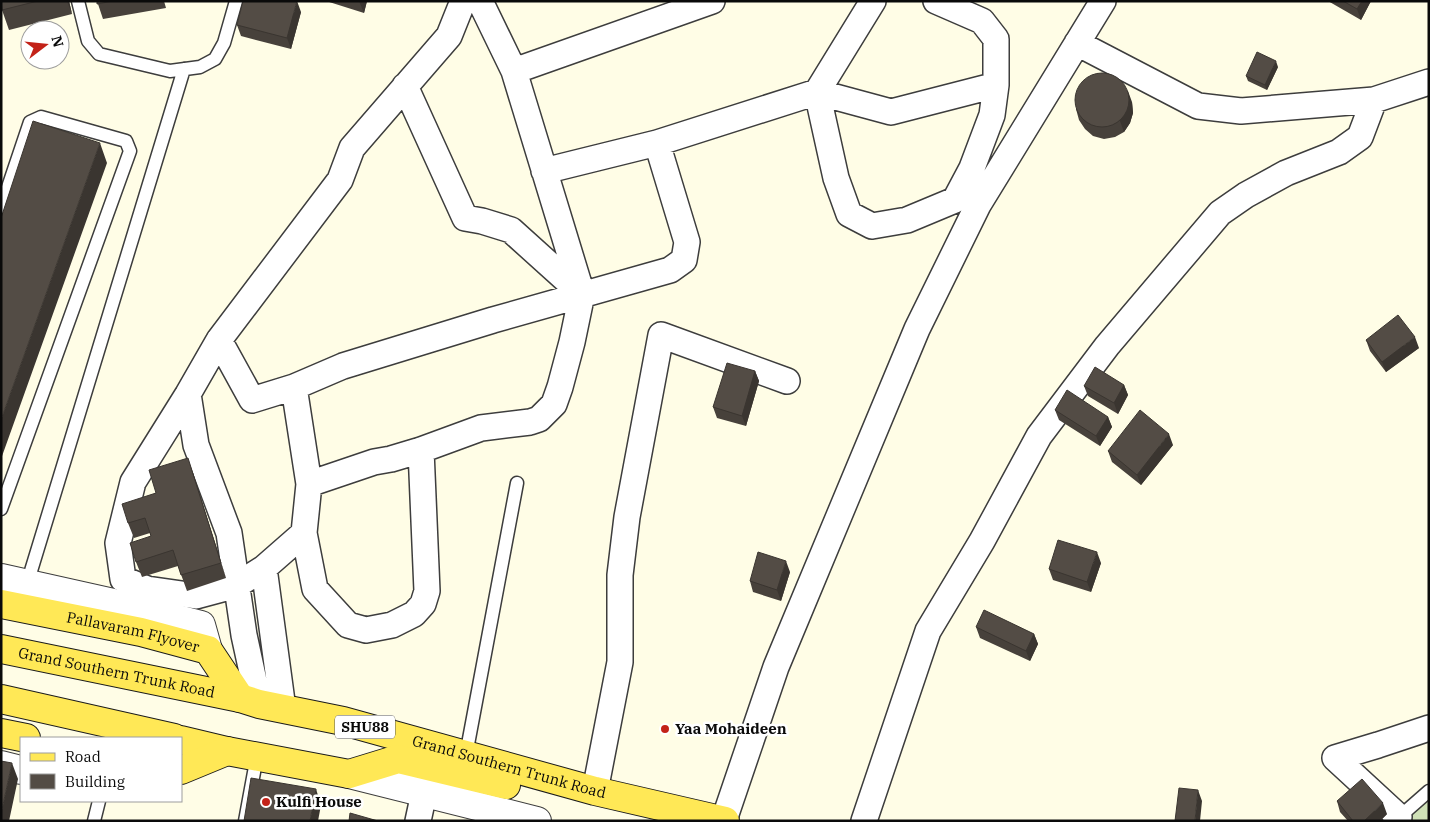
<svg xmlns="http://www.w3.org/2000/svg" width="1430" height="822" viewBox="0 0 1430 822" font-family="'IBM Plex Serif',serif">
<rect width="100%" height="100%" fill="#fffde6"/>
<path fill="#cfe1b7" d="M 1429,799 L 1429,821 L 1403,821 Z"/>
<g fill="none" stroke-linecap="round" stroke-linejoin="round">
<g stroke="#3d3d3d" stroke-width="15">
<path id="service" d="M 78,1 L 88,41 L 99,54 L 170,71 L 200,67 L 215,59 L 224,43 L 236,1
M 1,208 L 30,122 L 41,117 L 126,141 L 130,151 L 1,509
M 27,584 L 184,69
M 466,755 L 517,483
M 1397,819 L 1429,791
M 94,821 L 99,801
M 245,821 L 257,756"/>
</g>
<g stroke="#3d3d3d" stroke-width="28">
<path id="minor" d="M 873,1 L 817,92 L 891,112 L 996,85
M 1077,43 L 1198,106 L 1241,111 L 1374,100 L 1429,82
M 514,71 L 712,1
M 405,86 L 465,218 L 482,221 L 511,230 L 582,294
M 544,171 L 657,143
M 219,340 L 252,400 L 294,387 L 343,366 L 493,320 L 670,270 L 684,260 L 687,242 L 657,143 L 817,92 L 836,178 L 849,214 L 872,226 L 907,220 L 955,200 L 972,168 L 992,115 L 996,85 L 996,39 L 982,21 L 936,1
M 294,387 L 309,484
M 188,394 L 133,482 L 118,543 L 123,579 L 147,589 L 196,596 L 237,585 L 264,568 L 304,533
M 421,450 L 427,591 L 423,604 L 414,614 L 392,625 L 366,630 L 348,625 L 315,589 L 304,533 L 309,484 L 374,462 L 391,459 L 421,450 L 481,428 L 530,422 L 539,419 L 554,404 L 560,387 L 572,342 L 582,294 L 514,71 L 480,1
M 264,568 L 283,709
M 259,704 L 244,635 L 229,533 L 196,445 L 188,394 L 219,340 L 340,180 L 352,148 L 449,36 L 463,1
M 595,791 L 620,662 L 620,575 L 627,517 L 661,335 L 787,381
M 1399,817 L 1335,758 L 1378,745 L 1429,728
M 724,820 L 776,667 L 917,329 L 978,205 L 1103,1
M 418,821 L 424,793
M 864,821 L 928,631 L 982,541 L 1039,436 L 1107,346 L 1220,213 L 1246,195 L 1286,173 L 1339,152 L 1360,137 L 1374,100"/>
</g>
<g stroke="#3d3d3d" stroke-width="30">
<path id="tertiary" d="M 1,578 L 131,607 L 201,625 L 208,650
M 1,765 L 21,770
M 349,774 L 537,821"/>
</g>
<g stroke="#1b1b1b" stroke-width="30">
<g id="primary">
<path id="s1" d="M 1,604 L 141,632 L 208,650 L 240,698"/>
<path id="s2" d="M 1,649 L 240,698 L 259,704 L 343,721 L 595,791 L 725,821"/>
<path d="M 1,699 L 174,738"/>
<path d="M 1,733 L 26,738"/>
<path d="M 181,740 L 227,751 L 349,774 L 398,759 L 506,785"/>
<path d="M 181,770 L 227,751"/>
</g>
</g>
<use href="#service" stroke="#fff" stroke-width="12"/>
<use href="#minor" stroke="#fff" stroke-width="25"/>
<use href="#tertiary" stroke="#fff" stroke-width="28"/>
<use href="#primary" stroke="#ffe856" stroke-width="28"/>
</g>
<path fill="#47413b" d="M 1,1 L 69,1 L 72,14 L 9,30 L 2,10 Z
M 97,1 L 164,1 L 166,8 L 103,19 Z
M 326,1 L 367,1 L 364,13 Z
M 1328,1 L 1371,1 L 1361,20 Z
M 301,12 L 291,49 L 241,36 L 237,25 Z
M 1278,67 L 1267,90 L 1248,81 L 1246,76 Z
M 1132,102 L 1133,113 L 1130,123 L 1124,132 L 1115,137 L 1104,139 L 1093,136 L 1085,129 L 1079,120 L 1076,109 Z
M 1366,340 L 1419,348 L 1386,372 L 1370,351 Z
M 755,371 L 759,381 L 746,426 L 717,418 L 713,407 Z
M 1124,385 L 1128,395 L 1118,414 L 1088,396 L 1084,386 Z
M 1055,410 L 1108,417 L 1112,427 L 1100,446 L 1059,420 Z
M 1173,445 L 1141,485 L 1112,462 L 1108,451 Z
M 193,473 L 226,578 L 187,591 L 178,566 L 142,577 L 136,562 L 151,536 L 150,533 L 134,538 L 128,523 L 156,493 Z
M 1101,563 L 1091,592 L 1053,580 L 1049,569 Z
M 790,572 L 781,601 L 753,592 L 750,581 Z
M 976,627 L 1034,634 L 1038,644 L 1030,661 L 980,638 Z
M 1337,801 L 1387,814 L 1380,821 L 1348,821 L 1340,812 Z"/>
<path fill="#3a3530" d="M 67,1 L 69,1 L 72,14 Z
M 297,1 L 301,12 L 291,49 L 287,38 Z
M 359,1 L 367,1 L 364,13 Z
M 1362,1 L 1371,1 L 1361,20 L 1357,9 Z
M 1276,61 L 1278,67 L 1267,90 L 1265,85 Z
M 1128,91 L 1132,102 L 1133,113 L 1130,123 L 1124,132 L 1120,121 Z
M 100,143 L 107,163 L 1,459 L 1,420 Z
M 1415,337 L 1419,348 L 1386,372 L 1382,362 Z
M 755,371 L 759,381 L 746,426 L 742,416 Z
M 1124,385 L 1128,395 L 1118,414 L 1114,403 Z
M 1108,417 L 1112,427 L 1100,446 L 1096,436 Z
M 1169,434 L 1173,445 L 1141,485 L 1137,475 Z
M 188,458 L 193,473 L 226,578 L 221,563 Z
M 1097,552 L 1101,563 L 1091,592 L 1087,582 Z
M 786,561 L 790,572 L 781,601 L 777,590 Z
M 1034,634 L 1038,644 L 1030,661 L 1026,651 Z
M 12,763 L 18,779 L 9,821 L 1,821 L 1,814 Z
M 316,789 L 321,805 L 318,821 L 310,821 Z
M 1198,790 L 1202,801 L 1200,821 L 1195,821 Z
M 1383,803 L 1387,814 L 1380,821 L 1364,821 Z"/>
<path fill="#534c45" stroke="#3a3530" d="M 1,1 L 38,1 L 2,10 Z
M 97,1 L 113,1 L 97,4 Z
M 243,1 L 297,1 L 287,38 L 237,25 Z
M 1343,1 L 1362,1 L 1357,9 Z
M 1257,52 L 1276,61 L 1265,85 L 1246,76 Z
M1075 100a27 27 0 1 1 54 0a27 27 0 1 1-54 0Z
M 33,121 L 100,143 L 1,420 L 1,218 Z
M 1398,315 L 1415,337 L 1382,362 L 1366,340 Z
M 727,363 L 755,371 L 742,416 L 713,407 Z
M 1095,367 L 1124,385 L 1114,403 L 1084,386 Z
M 1067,390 L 1108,417 L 1096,436 L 1055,410 Z
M 1140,410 L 1169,434 L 1137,475 L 1108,451 Z
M 188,458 L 221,563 L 181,575 L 173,550 L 136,562 L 130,543 L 151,536 L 145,518 L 128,523 L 122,504 L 156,493 L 149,470 Z
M 1058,540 L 1097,552 L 1087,582 L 1049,569 Z
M 758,552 L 786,561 L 777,590 L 750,581 Z
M 984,610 L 1034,634 L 1026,651 L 976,627 Z
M 1,761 L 12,763 L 1,814 Z
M 251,778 L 316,789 L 310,821 L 244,821 Z
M 1362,779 L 1383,803 L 1364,821 L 1353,821 L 1337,801 Z
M 1179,788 L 1198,790 L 1195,821 L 1175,821 Z
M 350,813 L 378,821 L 349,821 Z"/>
<g fill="#c32218" stroke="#fff" stroke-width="2">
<circle cx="665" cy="729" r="5"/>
<circle cx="266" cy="802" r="5"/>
</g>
<g text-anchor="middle" stroke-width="5" stroke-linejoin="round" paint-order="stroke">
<rect fill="#fff" stroke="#545454" stroke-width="1" x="335" y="715.5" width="60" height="23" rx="4"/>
<g font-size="14" font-weight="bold" fill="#0a0a0a">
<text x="365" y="732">SHU88</text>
</g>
<g font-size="15" fill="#0a0a0a" stroke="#fff">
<text dy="5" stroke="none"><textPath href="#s1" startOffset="135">Pallavaram Flyover</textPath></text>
<text dy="5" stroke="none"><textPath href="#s2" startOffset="118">Grand Southern Trunk Road</textPath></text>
<text dy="5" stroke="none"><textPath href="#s2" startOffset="522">Grand Southern Trunk Road</textPath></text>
</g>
<g font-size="15" font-weight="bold" fill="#0a0a0a" stroke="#fff" text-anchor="start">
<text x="675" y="734">Yaa Mohaideen</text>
<text x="276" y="807">Kulfi House</text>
</g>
</g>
<rect width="1430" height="822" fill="none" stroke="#0a0a0a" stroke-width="5"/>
<rect x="20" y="737" width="162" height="65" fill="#ffffff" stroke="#9d9d9d"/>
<rect x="30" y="753" width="25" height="8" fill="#ffe856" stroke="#9d9d9d"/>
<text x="65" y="762" font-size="15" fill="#0a0a0a">Road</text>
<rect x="30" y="774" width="25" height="15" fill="#534c45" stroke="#9d9d9d"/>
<text x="65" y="787" font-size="15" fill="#0a0a0a">Building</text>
<g transform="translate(45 45) rotate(74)"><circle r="24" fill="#ffffff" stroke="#9d9d9d"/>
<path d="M0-4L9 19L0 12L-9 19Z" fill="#c32218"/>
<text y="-8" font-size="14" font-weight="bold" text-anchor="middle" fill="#0a0a0a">N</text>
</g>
</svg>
